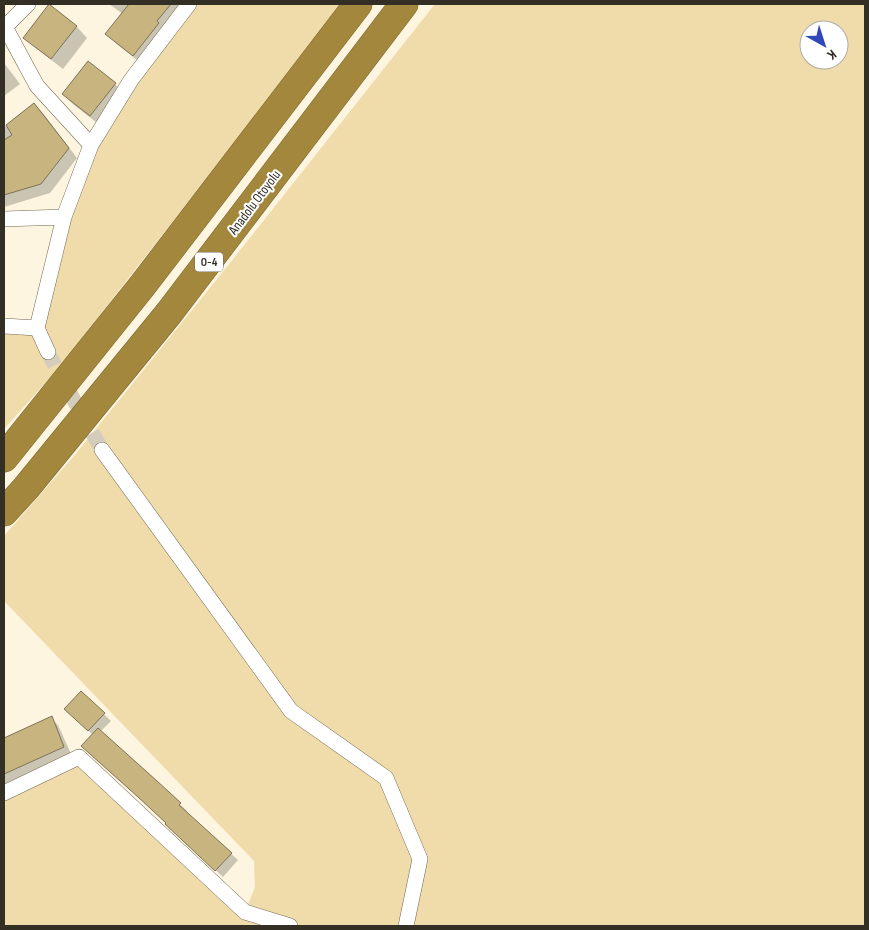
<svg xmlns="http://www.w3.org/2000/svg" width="869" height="930" viewBox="0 0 869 930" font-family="'Sofia Sans Condensed',sans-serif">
<rect width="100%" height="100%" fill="#fdf5e0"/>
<path fill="#f0dcab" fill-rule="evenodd" d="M 189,4 L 342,4 L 57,370 L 4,429 L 4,326 L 37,328 L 91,145 Z
M 435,4 L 865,4 L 865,926 L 4,926 L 4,793 L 79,757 L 245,912 L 255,887 L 254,861 L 4,601 L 4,536 L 74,456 L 230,263 ZM 809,30 L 839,30 L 839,60 L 809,60 Z"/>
<path fill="#0003" d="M 109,4 L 190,4 L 145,66 L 118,45 L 107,34 L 123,14 Z
M 49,6 L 77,27 L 87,38 L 63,69 L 36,48 L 25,37 Z
M 4,63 L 20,84 L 4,96 Z
M 115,84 L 126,95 L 101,126 L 74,105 L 63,94 Z
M 34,104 L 43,113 L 77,158 L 50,193 L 4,207 L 4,126 L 5,127 Z
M 81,692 L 111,721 L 100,732 L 156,782 L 187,811 L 186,813 L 238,860 L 223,877 L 174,831 L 93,735 L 65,709 Z
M 51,718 L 58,725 L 71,754 L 4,784 L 4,739 Z"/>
<path fill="#c8b47f" stroke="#7d735b" d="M 49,4 L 77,26 L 51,59 L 23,38 Z
M 129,4 L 171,4 L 157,21 L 159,23 L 133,56 L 105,34 Z
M 88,61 L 116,83 L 90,116 L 62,94 Z
M 34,103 L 69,148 L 41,184 L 4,195 L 4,140 L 12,135 L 6,125 Z
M 81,691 L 105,713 L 88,731 L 64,709 Z
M 52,716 L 64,747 L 4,774 L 4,738 Z
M 98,728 L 157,781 L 181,803 L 179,805 L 232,853 L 215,871 L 165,824 L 166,823 L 138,797 L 81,746 Z"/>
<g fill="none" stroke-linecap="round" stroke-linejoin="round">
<path stroke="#d5cdbb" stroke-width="15" stroke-dasharray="15 8" stroke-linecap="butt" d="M 48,352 L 57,370 L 102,450"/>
<g stroke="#736a52" stroke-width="16">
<path id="minor" d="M 4,25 L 37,86 L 91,145
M 5,27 L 28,4
M 4,219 L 64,217
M 4,326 L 37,328
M 48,352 L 37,328 L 64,217 L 91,145 L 131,80 L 189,4
M 102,450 L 291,711 L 386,778 L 420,859 L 406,926
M 4,793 L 79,757 L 245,912 L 290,926"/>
</g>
<g stroke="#7b6834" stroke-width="29">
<path id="motorway" d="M 4,458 L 142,286 L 358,4
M 4,512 L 26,488 L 169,313 L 404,4"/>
</g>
<use href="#minor" stroke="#fff" stroke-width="15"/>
<use href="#motorway" stroke="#a2873c" stroke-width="28"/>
</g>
<g text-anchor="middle" stroke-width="4" stroke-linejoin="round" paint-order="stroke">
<rect fill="#fff" stroke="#706d66" stroke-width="1" x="195" y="252.5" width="28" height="19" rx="4"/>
<g font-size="12" font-weight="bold" fill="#332f25">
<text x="209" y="266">O-4</text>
</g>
<g font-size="14" fill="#332f25" stroke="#fff">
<text transform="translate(254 202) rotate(-53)" y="5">Anadolu Otoyolu</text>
</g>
</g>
<rect width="869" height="930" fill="none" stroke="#332f25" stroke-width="10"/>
<g transform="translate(824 45) rotate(141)"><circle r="24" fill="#ffffff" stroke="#adaca8"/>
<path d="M0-4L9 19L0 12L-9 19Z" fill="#3148ba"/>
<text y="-8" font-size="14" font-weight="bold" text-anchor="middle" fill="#332f25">K</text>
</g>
</svg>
